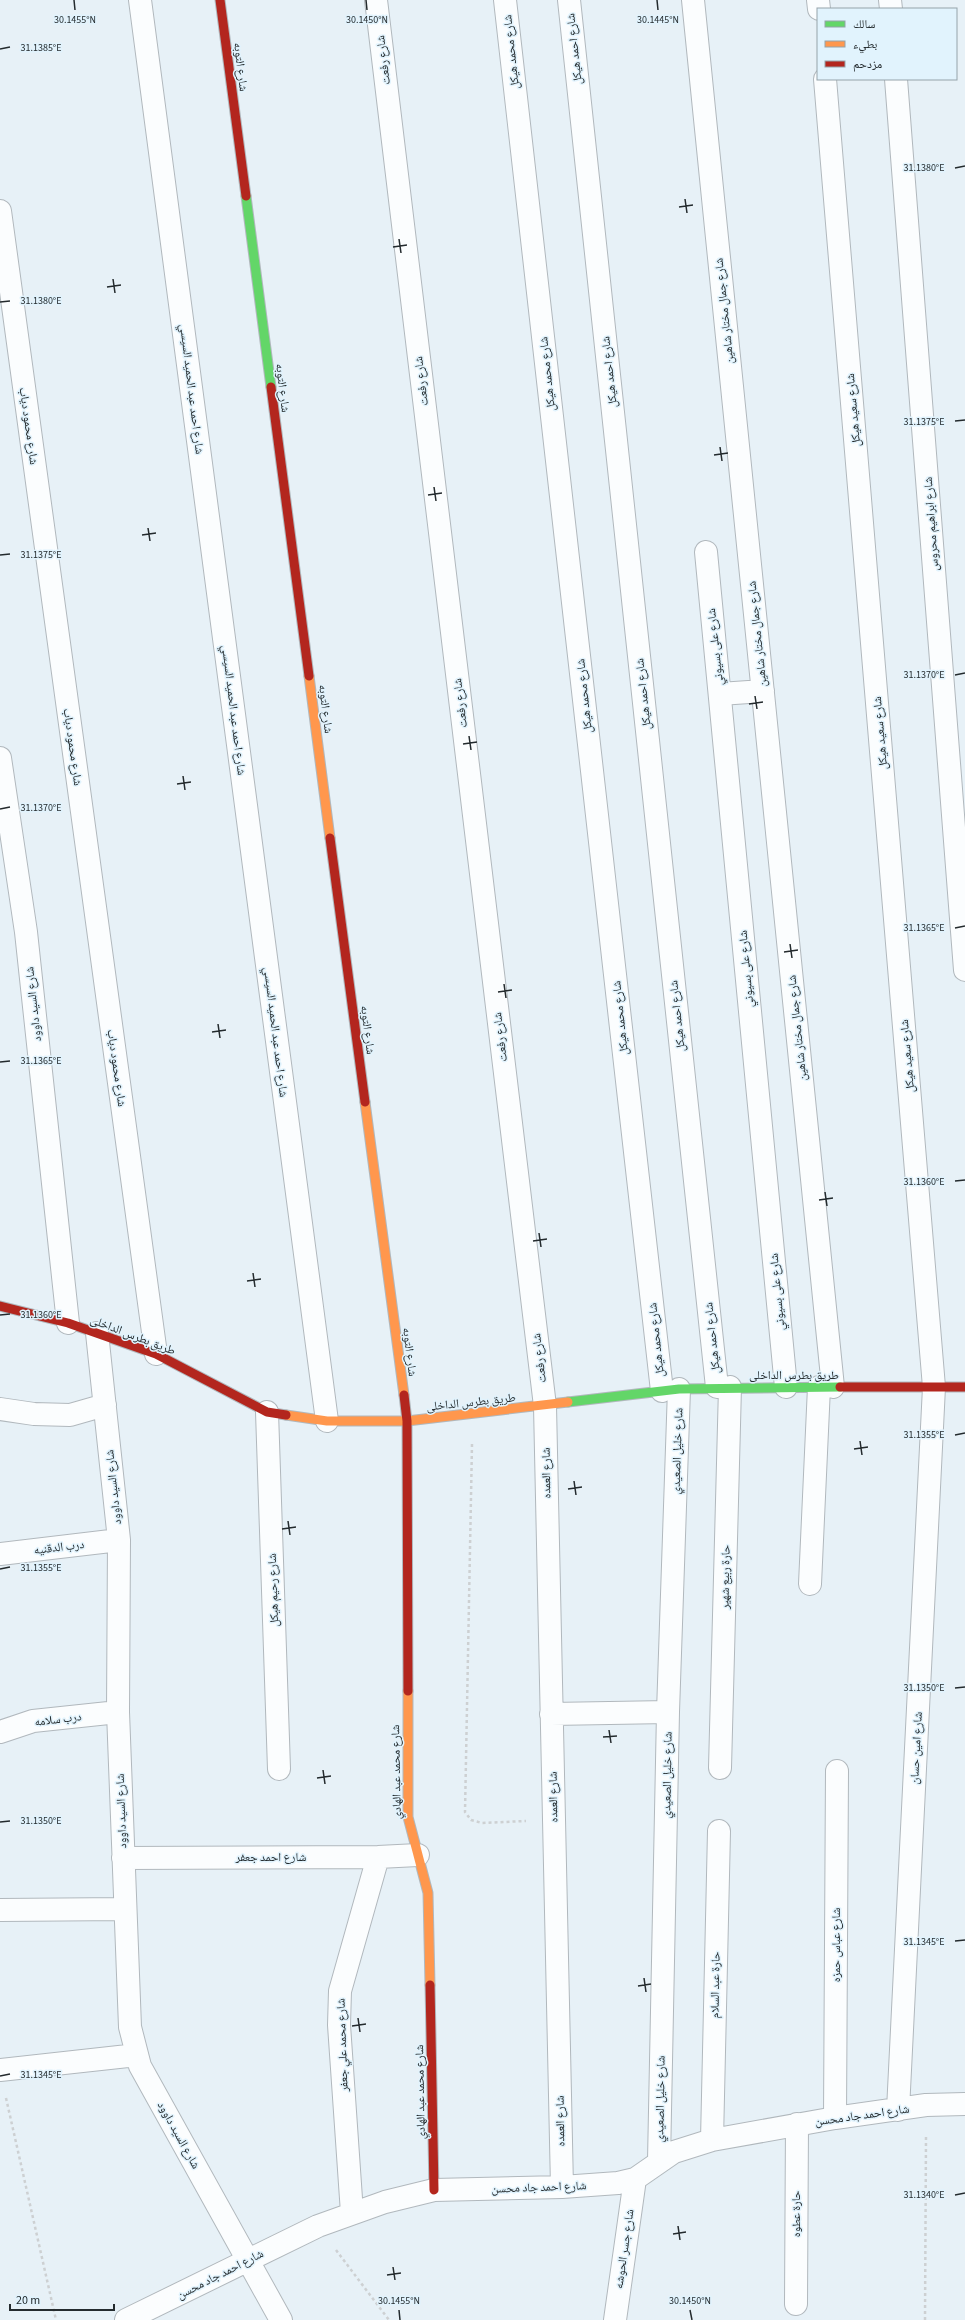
<svg xmlns="http://www.w3.org/2000/svg" width="965" height="2320" viewBox="0 0 965 2320" font-family="'Source Sans 3','Noto Naskh Arabic',sans-serif">
<rect width="100%" height="100%" fill="#e7f1f7"/>
<g fill="none" stroke-linecap="round" stroke-linejoin="round">
<g stroke="#b1b8bd" stroke-width="24">
<path id="street" d="M 140,0 L 327,1421
M 376,0 L 545,1406 L 562,2187
M 505,0 L 662,1391
M 569,0 L 717,1387
M 693,0 L 833,1387
M 818,0 L 819,9
M 890,0 L 891,9
M 825,79 L 934,1387 L 898,2110
M 896,79 L 965,970
M 0,211 L 156,1354
M 706,552 L 786,1387
M 720,694 L 763,691
M 0,758 L 26,932 L 68,1323
M 97,1333 L 119,1540 L 118,1712 L 130,2027 L 140,2066 L 281,2320
M 0,1409 L 34,1414 L 70,1415 L 105,1405
M 267,1412 L 279,1769
M 0,1554 L 119,1540
M 810,1584 L 819,1387
M 551,1714 L 668,1712
M 0,1732 L 33,1721 L 118,1712
M 720,1768 L 730,1387
M 123,1858 L 378,1857 L 418,1855
M 0,1910 L 124,1909
M 0,2070 L 137,2055
M 835,2118 L 837,1771
M 712,2140 L 719,1831
M 659,2161 L 668,1712 L 679,1389
M 352,2213 L 339,2025 L 340,1991 L 378,1857
M 796,2304 L 797,2124
M 126,2320 L 318,2226 L 385,2202 L 434,2190 L 562,2187 L 618,2183 L 635,2179 L 674,2152 L 712,2140 L 835,2118 L 926,2105 L 965,2104
M 615,2320 L 635,2179"/>
</g>
<g stroke="#b1b8bd" stroke-width="11">
<path id="fast" d="M 246,196 L 271,387
M 568,1402 L 679,1389 L 840,1387"/>
</g>
<g stroke="#b1b8bd" stroke-width="11">
<path id="slow" d="M 309,676 L 330,838
M 365,1102 L 404,1395
M 286,1415 L 327,1421 L 407,1421 L 568,1402
M 408,1691 L 408,1817 L 428,1893 L 430,1985"/>
</g>
<g stroke="#b1b8bd" stroke-width="11">
<path id="jam" d="M 220,0 L 246,196
M 271,387 L 309,676
M 330,838 L 365,1102
M 0,1306 L 68,1323 L 156,1354 L 267,1412 L 286,1415
M 840,1387 L 965,1387
M 404,1395 L 407,1421 L 408,1691
M 430,1985 L 434,2190"/>
</g>
<path stroke="#cdd0d2" stroke-width="2.5" stroke-dasharray="3 3" stroke-linecap="butt" d="M 472,1444 L 465,1812 L 471,1820 L 482,1823 L 526,1821
M 6,2098 L 56,2320
M 336,2250 L 389,2320
M 925,2320 L 926,2135"/>
<use href="#street" stroke="#fbfdfe" stroke-width="22"/>
<use href="#fast" stroke="#63d668" stroke-width="9"/>
<use href="#slow" stroke="#ff974d" stroke-width="9"/>
<use href="#jam" stroke="#b3261e" stroke-width="9"/>
</g>
<path fill="none" stroke="#242b2e" stroke-width="1.5" d="M 74,0 L 75,10M 366,0 L 367,10M 657,0 L 658,10M 0,49 L 10,47M 955,168 L 965,166M 685,199 L 687,213M 679,207 L 693,205M 399,239 L 401,253M 393,247 L 407,245M 113,279 L 115,293M 107,287 L 121,285M 0,302 L 10,301M 955,421 L 965,420M 720,447 L 722,461M 714,455 L 728,453M 434,487 L 436,501M 428,495 L 442,493M 148,528 L 150,541M 142,535 L 156,533M 0,555 L 10,554M 955,675 L 965,673M 755,696 L 757,709M 749,704 L 763,702M 469,736 L 471,750M 463,744 L 477,742M 183,776 L 185,790M 177,784 L 191,782M 0,809 L 10,807M 955,928 L 965,926M 790,944 L 792,958M 784,952 L 798,950M 504,984 L 506,998M 498,992 L 512,990M 218,1024 L 220,1038M 212,1032 L 226,1030M 0,1062 L 10,1061M 955,1181 L 965,1180M 825,1192 L 827,1206M 819,1200 L 833,1198M 539,1233 L 541,1247M 533,1241 L 547,1239M 253,1273 L 255,1287M 247,1281 L 261,1279M 0,1315 L 10,1314M 955,1435 L 965,1433M 860,1441 L 862,1455M 854,1449 L 868,1447M 574,1481 L 576,1495M 568,1489 L 582,1487M 288,1521 L 290,1535M 282,1529 L 296,1527M 0,1569 L 10,1567M 955,1688 L 965,1687M 609,1730 L 611,1743M 603,1737 L 617,1736M 323,1770 L 325,1784M 317,1778 L 331,1776M 0,1822 L 10,1821M 955,1941 L 965,1940M 644,1978 L 646,1992M 638,1986 L 651,1984M 358,2018 L 360,2032M 352,2026 L 366,2024M 0,2076 L 10,2074M 955,2195 L 965,2193M 678,2226 L 680,2240M 673,2234 L 686,2232M 393,2267 L 395,2280M 387,2275 L 401,2273M 399,2310 L 400,2320M 690,2310 L 692,2320"/>
<g text-anchor="middle" stroke-width="3" stroke-linejoin="round" paint-order="stroke">
<g font-size="12" fill="#242b2e" stroke="#e1f3fd">
<text transform="translate(574 49) rotate(-96)" y="4">شارع احمد هيكل</text>
<text transform="translate(511 52) rotate(-96)" y="4">شارع محمد هيكل</text>
<text transform="translate(383 60) rotate(-97)" y="4">شارع رفعت</text>
<text transform="translate(241 67) rotate(83)" y="4">شارع التوبه</text>
<text transform="translate(724 311) rotate(-96)" y="4">شارع جمال مختار شاهين</text>
<text transform="translate(609 372) rotate(-96)" y="4">شارع احمد هيكل</text>
<text transform="translate(547 374) rotate(-96)" y="4">شارع محمد هيكل</text>
<text transform="translate(421 381) rotate(-97)" y="4">شارع رفعت</text>
<text transform="translate(283 388) rotate(83)" y="4">شارع التوبه</text>
<text transform="translate(192 389) rotate(83)" y="4">شارع احمد عبد الحميد السيسي</text>
<text transform="translate(853 410) rotate(-95)" y="4">شارع سعيد هيكل</text>
<text transform="translate(29 426) rotate(82)" y="4">شارع محمود دياب</text>
<text transform="translate(931 524) rotate(-94)" y="4">شارع ابراهيم محروس</text>
<text transform="translate(757 634) rotate(-96)" y="4">شارع جمال مختار شاهين</text>
<text transform="translate(715 647) rotate(-96)" y="4">شارع على بسيوني</text>
<text transform="translate(643 694) rotate(-96)" y="4">شارع احمد هيكل</text>
<text transform="translate(584 696) rotate(-96)" y="4">شارع محمد هيكل</text>
<text transform="translate(460 703) rotate(-97)" y="4">شارع رفعت</text>
<text transform="translate(326 709) rotate(83)" y="4">شارع التوبه</text>
<text transform="translate(234 710) rotate(83)" y="4">شارع احمد عبد الحميد السيسي</text>
<text transform="translate(880 733) rotate(-95)" y="4">شارع سعيد هيكل</text>
<text transform="translate(73 747) rotate(82)" y="4">شارع محمود دياب</text>
<text transform="translate(746 969) rotate(-95)" y="4">شارع على بسيوني</text>
<text transform="translate(33 1004) rotate(-96)" y="4">شارع السيد داوود</text>
<text transform="translate(677 1016) rotate(-96)" y="4">شارع احمد هيكل</text>
<text transform="translate(620 1018) rotate(-96)" y="4">شارع محمد هيكل</text>
<text transform="translate(797 1028) rotate(-96)" y="4">شارع جمال مختار شاهين</text>
<text transform="translate(368 1030) rotate(83)" y="4">شارع التوبه</text>
<text transform="translate(276 1032) rotate(83)" y="4">شارع احمد عبد الحميد السيسي</text>
<text transform="translate(500 1037) rotate(-97)" y="4">شارع رفعت</text>
<text transform="translate(907 1056) rotate(-95)" y="4">شارع سعيد هيكل</text>
<text transform="translate(117 1068) rotate(82)" y="4">شارع محمود دياب</text>
<text transform="translate(777 1292) rotate(-95)" y="4">شارع على بسيوني</text>
<text transform="translate(133 1335) rotate(21)" y="4">طريق بطرس الداخلى</text>
<text transform="translate(712 1338) rotate(-96)" y="4">شارع احمد هيكل</text>
<text transform="translate(656 1340) rotate(-96)" y="4">شارع محمد هيكل</text>
<text transform="translate(410 1352) rotate(83)" y="4">شارع التوبه</text>
<text transform="translate(539 1358) rotate(-97)" y="4">شارع رفعت</text>
<text x="794" y="1379">طريق بطرس الداخلى</text>
<text transform="translate(471 1402) rotate(-6)" y="4">طريق بطرس الداخلى</text>
<text transform="translate(677 1451) rotate(-88)" y="4">شارع خليل الصعيدي</text>
<text transform="translate(546 1473) rotate(-91)" y="4">شارع العمده</text>
<text transform="translate(113 1487) rotate(-96)" y="4">شارع السيد داوود</text>
<text transform="translate(59 1547) rotate(-7)" y="4">درب الدقنيه</text>
<text transform="translate(725 1577) rotate(-89)" y="4">حارة ربيع شهير</text>
<text transform="translate(273 1590) rotate(-92)" y="4">شارع رحيم هيكل</text>
<text transform="translate(58 1719) rotate(-7)" y="4">درب سلامه</text>
<text transform="translate(916 1748) rotate(-87)" y="4">شارع امين حسان</text>
<text transform="translate(396 1772) rotate(-91)" y="4">شارع محمد عبد الهادي</text>
<text transform="translate(667 1775) rotate(-89)" y="4">شارع خليل الصعيدي</text>
<text transform="translate(553 1797) rotate(-91)" y="4">شارع العمده</text>
<text transform="translate(121 1811) rotate(-92)" y="4">شارع السيد داوود</text>
<text x="271" y="1861">شارع احمد جعفر</text>
<text transform="translate(836 1945) rotate(-90)" y="4">شارع عباس حمزه</text>
<text transform="translate(715 1985) rotate(-89)" y="4">حارة عبد السلام</text>
<text transform="translate(342 2045) rotate(-92)" y="4">شارع محمد علي جعفر</text>
<text transform="translate(420 2092) rotate(-91)" y="4">شارع محمد عبد الهادي</text>
<text transform="translate(660 2099) rotate(-89)" y="4">شارع خليل الصعيدي</text>
<text transform="translate(862 2115) rotate(-8)" y="4">شارع احمد جاد محسن</text>
<text transform="translate(560 2121) rotate(-91)" y="4">شارع العمده</text>
<text transform="translate(179 2135) rotate(61)" y="4">شارع السيد داوود</text>
<text transform="translate(539 2187) rotate(-2)" y="4">شارع احمد جاد محسن</text>
<text transform="translate(796 2214) rotate(-90)" y="4">حارة عطوه</text>
<text transform="translate(624 2249) rotate(-82)" y="4">شارع جسر الحوشه</text>
<text transform="translate(220 2274) rotate(-27)" y="4">شارع احمد جاد محسن</text>
</g>
</g>
<g font-size="10" text-anchor="middle" fill="#242b2e" stroke="#e1f3fd" stroke-width="3" stroke-linejoin="round" paint-order="stroke">
<text x="75" y="23">30.1455°N</text>
<text x="367" y="23">30.1450°N</text>
<text x="658" y="23">30.1445°N</text>
<text x="41" y="51">31.1385°E</text>
<text x="924" y="171">31.1380°E</text>
<text x="41" y="304">31.1380°E</text>
<text x="924" y="425">31.1375°E</text>
<text x="41" y="558">31.1375°E</text>
<text x="924" y="678">31.1370°E</text>
<text x="41" y="811">31.1370°E</text>
<text x="924" y="931">31.1365°E</text>
<text x="41" y="1064">31.1365°E</text>
<text x="924" y="1185">31.1360°E</text>
<text x="41" y="1318">31.1360°E</text>
<text x="924" y="1438">31.1355°E</text>
<text x="41" y="1571">31.1355°E</text>
<text x="924" y="1691">31.1350°E</text>
<text x="41" y="1824">31.1350°E</text>
<text x="924" y="1945">31.1345°E</text>
<text x="41" y="2078">31.1345°E</text>
<text x="924" y="2198">31.1340°E</text>
<text x="399" y="2304">30.1455°N</text>
<text x="690" y="2304">30.1450°N</text>
</g>
<rect x="817" y="8" width="140" height="72" fill="#e1f3fd" stroke="#95a3aa"/>
<rect x="825" y="21" width="20" height="6" fill="#63d668" stroke="#95a3aa"/>
<text x="853" y="28" font-size="12" fill="#242b2e">سالك</text>
<rect x="825" y="41" width="20" height="6" fill="#ff974d" stroke="#95a3aa"/>
<text x="853" y="48" font-size="12" fill="#242b2e">بطيء</text>
<rect x="825" y="61" width="20" height="6" fill="#b3261e" stroke="#95a3aa"/>
<text x="853" y="68" font-size="12" fill="#242b2e">مزدحم</text>
<path d="M10 2304v6h104v-6" fill="none" stroke="#242b2e" stroke-width="2"/>
<text x="16" y="2304" font-size="12" fill="#242b2e" stroke="#e1f3fd" stroke-width="3" paint-order="stroke">20 m</text>
</svg>
